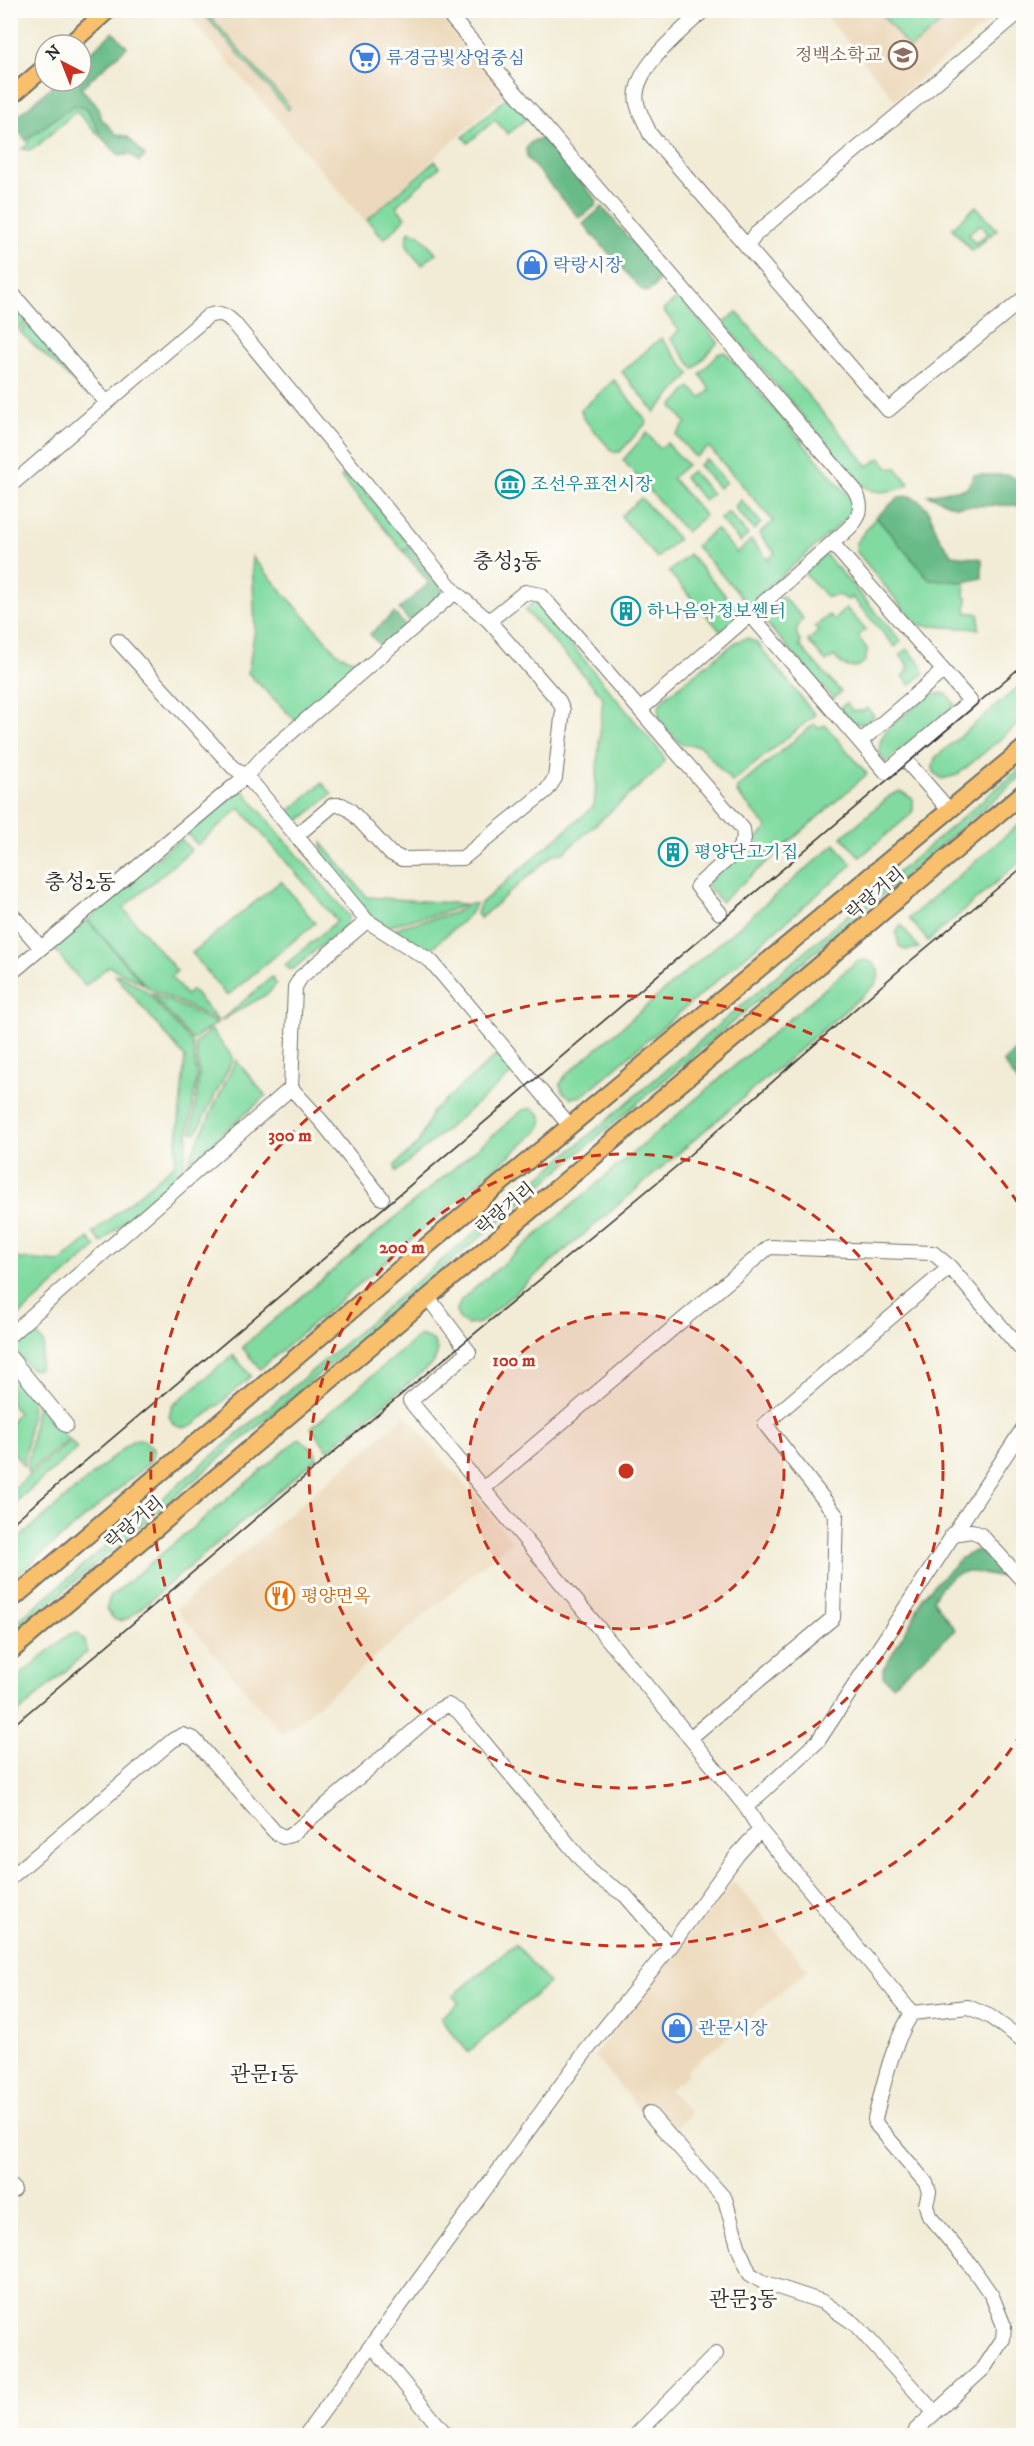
<svg xmlns="http://www.w3.org/2000/svg" width="1034" height="2446" viewBox="0 0 1034 2446" font-family="'IM FELL DW Pica','Noto Serif KR',serif">
<rect width="100%" height="100%" fill="#fdfcf7"/>
<filter id="ink" filterUnits="userSpaceOnUse"><feTurbulence type="fractalNoise" baseFrequency=".0167" numOctaves="2"/><feDisplacementMap in="SourceGraphic" scale="12" xChannelSelector="R" yChannelSelector="G"/><feConvolveMatrix kernelMatrix="1 2 1 2 8 2 1 2 1" color-interpolation-filters="sRGB"/></filter>
<filter id="wash" filterUnits="userSpaceOnUse"><feTurbulence type="fractalNoise" baseFrequency=".008" numOctaves="4" result="noise"/><feDisplacementMap in="SourceGraphic" scale="24" xChannelSelector="R" yChannelSelector="G"/><feGaussianBlur stdDeviation="1.35" result="paint"/><feColorMatrix in="noise" values="0 0 0 0 0 0 0 0 0 0 0 0 0 0 0 0 0 1.4 0 .05"/><feComposite in="paint" operator="in"/></filter>
<g filter="url(#wash)">
<rect width="100%" height="100%" fill="#f2ecd6"/>
<path fill="#ecd8ba" d="M 184,11 L 436,11 L 506,93 L 365,221 Z
M 822,11 L 1001,11 L 895,100 Z
M 406,1415 L 512,1541 L 283,1735 L 176,1609 Z
M 734,1881 L 808,1970 L 686,2071 L 688,2074 L 669,2090 L 691,2114 L 673,2131 L 648,2104 L 640,2110 L 594,2056 L 635,2002 Z"/>
<path fill="#81dba1" stroke="#568366" stroke-width="1.5" d="M 201,11 L 205,11 L 290,107 L 288,110 Z
M 879,11 L 956,11 L 910,49 Z
M 508,96 L 527,118 L 508,134 L 495,120 L 468,143 L 463,137 Z
M 74,105 L 87,109 L 100,132 L 98,134 L 76,111 L 36,147 L 29,150 L 22,149 L 29,143 L 26,140 Z
M 435,161 L 440,167 L 396,206 L 405,217 L 403,221 L 384,239 L 367,220 Z
M 976,206 L 997,230 L 985,240 L 983,237 L 988,233 L 980,224 L 968,234 L 975,243 L 981,239 L 984,241 L 972,251 L 952,228 Z
M 410,231 L 419,234 L 436,253 L 422,265 C 413,255 400,244 410,231 Z
M 679,297 L 718,342 L 694,369 L 671,339 L 679,330 L 663,310 Z
M 11,302 L 27,322 L 18,330 L 11,322 L 11,313 L 13,310 Z
M 737,312 L 868,466 L 880,458 L 889,468 L 896,468 L 909,484 C 902,490 880,494 871,490 C 865,488 860,482 855,477 L 723,323 Z
M 29,324 L 88,392 L 88,395 L 20,332 Z
M 661,338 L 690,374 L 655,412 L 622,372 Z
M 725,352 L 852,500 L 854,507 L 847,518 L 749,605 L 696,546 L 716,529 L 737,553 L 751,540 L 768,560 L 775,553 L 759,534 L 773,521 L 709,447 L 695,457 L 676,435 L 686,423 L 672,406 L 690,387 L 701,398 L 710,390 L 700,374 L 718,354 Z
M 614,380 L 647,422 L 620,452 L 613,452 L 583,418 L 581,410 Z
M 647,433 L 660,449 L 667,443 L 687,465 L 672,478 L 705,516 L 686,532 L 623,460 Z
M 706,459 L 726,482 L 719,488 L 699,465 Z
M 348,471 L 410,545 L 403,551 L 341,477 Z
M 692,471 L 712,494 L 704,500 L 684,477 Z
M 641,498 L 678,539 L 657,558 L 621,516 Z
M 741,500 L 761,523 L 754,530 L 734,507 Z
M 728,512 L 748,535 L 740,542 L 720,519 Z
M 876,517 L 930,580 L 965,582 L 964,596 L 967,597 L 966,612 L 979,614 L 979,629 L 917,625 L 857,552 L 856,543 Z
M 689,554 L 742,614 L 721,632 L 669,572 Z
M 825,554 L 901,641 L 895,647 L 852,597 L 849,600 L 838,595 L 827,597 L 804,573 Z
M 252,557 L 337,653 L 349,659 L 357,660 L 361,664 L 296,721 L 248,673 L 255,628 Z
M 782,596 L 803,618 C 796,627 794,634 801,643 L 799,645 L 841,692 L 833,699 L 760,616 Z
M 533,603 L 537,603 L 663,755 L 664,761 L 661,767 L 563,853 L 554,854 L 480,918 L 477,913 L 481,903 L 594,806 L 603,697 L 525,610 Z
M 846,608 L 866,630 L 858,636 L 867,649 L 866,660 C 855,672 843,668 834,656 L 826,662 L 808,641 L 819,631 L 815,627 L 829,615 L 834,620 Z
M 747,638 L 757,643 L 815,715 L 732,782 L 700,746 L 681,744 C 668,729 650,719 663,699 L 736,642 Z
M 907,649 L 922,665 L 923,674 L 910,685 L 903,676 L 908,671 L 908,665 L 900,655 Z
M 1023,683 L 1023,720 L 957,775 L 942,779 L 934,772 L 933,767 L 935,758 Z
M 943,693 L 948,695 L 955,705 L 885,763 C 864,736 907,714 926,698 L 931,695 Z
M 846,703 L 853,711 L 863,711 L 867,708 L 874,716 L 865,724 L 853,723 L 840,708 Z
M 814,724 L 818,728 L 825,725 L 867,774 L 721,902 L 705,883 L 765,831 L 767,827 L 737,793 L 737,788 Z
M 1023,766 L 1023,775 L 11,1636 L 11,1627 Z
M 322,783 L 332,794 L 299,821 L 293,822 L 286,814 Z
M 241,788 L 349,916 L 346,925 L 293,969 L 289,969 L 285,965 L 337,921 L 240,808 L 197,845 L 187,833 Z
M 900,791 L 913,799 L 913,810 L 910,815 L 860,857 L 842,837 L 891,795 Z
M 1023,821 L 1023,859 L 928,941 L 909,918 Z
M 180,838 L 191,850 L 123,908 L 177,971 L 171,977 L 186,995 L 192,990 L 218,1021 L 147,987 L 88,920 Z
M 322,843 L 367,897 L 464,904 C 438,918 412,916 388,927 L 370,916 L 323,860 Z
M 835,844 L 852,865 L 582,1096 L 571,1098 L 563,1092 L 560,1084 L 566,1075 Z
M 281,881 L 315,923 L 227,996 L 192,953 Z
M 468,904 L 476,904 L 469,915 L 426,953 L 393,931 L 402,926 L 454,913 Z
M 87,920 L 143,984 L 109,966 L 85,986 L 54,949 Z
M 901,925 L 919,948 L 906,950 L 899,946 L 896,933 Z
M 863,960 C 877,961 882,972 876,984 L 480,1323 L 467,1325 L 460,1320 L 456,1312 L 461,1300 L 856,962 Z
M 117,974 L 145,990 L 192,1043 L 197,1076 L 183,1169 L 101,1243 L 93,1233 L 175,1164 L 185,1057 L 115,975 Z
M 272,977 L 276,984 L 269,993 L 220,1021 Z
M 150,992 L 217,1023 L 192,1040 Z
M 211,1030 L 232,1056 L 232,1061 L 196,1133 L 192,1132 L 199,1076 L 195,1043 Z
M 499,1053 L 514,1072 L 396,1172 L 395,1165 L 418,1144 L 432,1112 Z
M 236,1060 L 266,1096 L 187,1164 Z
M 532,1108 L 540,1114 L 543,1122 L 537,1132 L 260,1369 L 242,1347 L 523,1110 Z
M 88,1238 L 96,1247 L 11,1323 L 11,1258 L 60,1262 Z
M 30,1326 L 44,1344 L 39,1369 L 31,1369 L 12,1348 L 12,1341 Z
M 420,1335 L 433,1340 C 438,1349 439,1354 433,1363 L 328,1450 L 311,1428 Z
M 233,1355 L 251,1376 C 239,1386 199,1425 187,1427 C 178,1429 172,1424 169,1416 L 172,1406 Z
M 11,1371 L 33,1397 L 24,1466 L 11,1450 L 11,1421 L 18,1413 L 11,1404 Z
M 37,1403 L 68,1439 L 28,1473 L 27,1469 Z
M 300,1438 L 315,1452 L 317,1458 L 129,1618 L 121,1621 L 114,1619 L 106,1609 L 110,1597 Z
M 138,1439 L 144,1440 L 153,1449 L 153,1456 L 149,1463 L 11,1580 L 11,1545 L 132,1441 Z
M 70,1440 L 77,1449 L 11,1506 L 11,1491 Z
M 78,1633 L 85,1641 L 87,1652 L 11,1719 L 11,1683 L 63,1639 L 70,1634 Z
M 515,1944 L 549,1983 L 468,2052 L 440,2018 L 459,2003 L 453,1996 Z"/>
<path fill="#68bb87" stroke="#4a7359" stroke-width="1.5" d="M 113,32 L 127,47 L 81,88 L 99,108 L 100,117 L 116,134 L 128,137 L 145,156 L 139,162 L 130,154 L 120,156 L 98,134 L 99,131 L 87,109 L 74,105 L 26,140 L 18,131 L 13,135 L 11,132 L 11,122 L 58,81 L 81,81 L 81,61 Z
M 544,138 L 597,201 L 595,206 L 579,218 L 527,158 L 526,149 C 530,141 535,139 544,138 Z
M 602,207 L 658,272 L 659,279 C 656,286 653,290 645,292 L 640,288 L 583,224 Z
M 974,475 L 1008,475 L 1023,483 L 1023,509 L 1016,505 L 954,506 L 928,495 L 967,488 Z
M 909,496 C 932,504 930,519 940,539 C 943,544 948,549 952,555 L 982,559 L 982,578 L 965,582 L 930,580 L 876,517 L 899,497 Z
M 410,545 L 444,589 L 440,596 L 410,622 L 399,609 L 429,583 L 403,551 Z
M 394,613 L 406,626 L 381,647 L 370,634 Z
M 1023,1044 L 1023,1089 L 1003,1062 Z
M 977,1550 L 1003,1569 L 1002,1577 C 965,1570 954,1565 933,1599 L 955,1630 L 892,1685 L 883,1676 L 883,1669 L 913,1619 L 923,1596 L 961,1558 Z"/>
</g>
<g filter="url(#ink)">
<g fill="none" stroke-linecap="round" stroke-linejoin="round">
<g stroke="#716f67" stroke-width="16">
<path id="minor" d="M 445,10 L 854,489 C 870,516 851,526 832,543 L 970,701 L 886,772 L 750,614
M 704,10 C 682,31 630,70 637,103 C 639,113 646,124 650,134 L 888,410 L 1024,298
M 747,247 L 756,234 L 1022,10
M 10,291 L 107,403
M 10,486 L 208,316 C 220,312 225,314 234,323 L 455,592
M 118,641 L 233,767 L 246,776 L 255,786 L 367,921 L 431,961 L 570,1126
M 860,742 L 943,671
M 903,757 L 949,810
M 296,836 L 333,805 L 342,805 L 350,810 L 390,853 L 402,859 L 463,858 L 547,790 L 555,778 L 563,710 L 559,701 L 489,621
M 10,912 L 41,948
M 720,913 L 697,886 L 738,850 L 744,839 L 743,829 L 640,710 L 832,543
M 10,974 L 246,776 L 265,755 L 455,592 L 489,621 L 525,592 L 541,595 L 640,710
M 291,1088 L 322,1122 L 382,1198
M 429,1299 L 469,1352 L 410,1401 L 690,1738 L 746,1807 L 760,1830 L 912,2013 L 968,2007 L 989,2016 L 1024,2041
M 10,1335 L 291,1088 L 295,987 L 301,977 L 367,921
M 10,1357 L 66,1425
M 483,1489 L 769,1247 L 933,1253 L 950,1267 L 1019,1347
M 952,1534 L 972,1531 L 981,1535 L 1024,1582
M 690,1738 L 833,1618 L 836,1515 L 765,1424 L 950,1267
M 746,1807 L 818,1741 L 1024,1427
M 10,1878 L 173,1740 L 183,1735 L 194,1739 L 275,1832 L 283,1837 L 291,1835 L 438,1710 L 448,1705 L 458,1711 L 594,1875 L 625,1895 L 670,1947
M 912,2013 C 892,2045 884,2082 875,2119 L 876,2124 L 926,2183 L 929,2192 L 926,2205 L 929,2216 L 969,2263 L 992,2296 L 1004,2326 L 1003,2339 L 984,2368 L 916,2430 L 920,2436
M 649,2113 L 725,2199 L 739,2249 L 750,2274 L 763,2282 L 823,2302 L 855,2324 L 934,2412
M 10,2186 L 14,2190
M 372,2345 L 447,2436
M 305,2436 L 586,2051 L 670,1947 L 738,1854 L 760,1830
M 635,2436 L 716,2354"/>
</g>
<g stroke="#716f67" stroke-width="20">
<path id="major" d="M 69,45 L 108,10
M 10,97 L 45,67
M 10,1601 L 482,1199 L 1024,748
M 10,1652 L 1024,792"/>
</g>
<use href="#minor" stroke="#fff" stroke-width="14"/>
<use href="#major" stroke="#f8bf6c" stroke-width="16"/>
<path stroke="#2b2b2b" stroke-width="1.5" d="M 10,1525 L 1024,664
M 10,1728 L 403,1393 L 678,1165 L 896,973 L 1024,866"/>
</g>
</g>
<circle cx="626" cy="1471" r="158" fill="#c8321e" fill-opacity=".12"/>
<g fill="none" stroke="#c8321e" stroke-width="3" stroke-dasharray="10 8">
<circle cx="626" cy="1471" r="158"/>
<circle cx="626" cy="1471" r="317"/>
<path d="M1022 1733A475 475 0 1 1 1022 1209"/>
</g>
<defs>
<g id="school-ring" transform="scale(1.5)"><circle r="9.5" fill="#fdfcf7" stroke="#8d6e63" stroke-width="1.5"/><path d="M0-5L7-2L0 1L-7-2ZM-4 1L0 2.5L4 1V4Q0 6-4 4Z" fill="#8d6e63"/></g>
<g id="supermarket-ring" transform="scale(1.5)"><circle r="9.5" fill="#fdfcf7" stroke="#3f7fe0" stroke-width="1.5"/><path d="M-6-5.5h2.5l.6 2H6L4.5 2H-2.5L-4.4-4H-6ZM-1.5 3.2a1.3 1.3 0 1 0 .1 0ZM3 3.2a1.3 1.3 0 1 0 .1 0Z" fill="#3f7fe0"/></g>
<g id="shop-ring" transform="scale(1.5)"><circle r="9.5" fill="#fdfcf7" stroke="#3f7fe0" stroke-width="1.5"/><path d="M-5-2.5h2.3a2.7 3.5 0 0 1 5.4 0H5L5.5 6h-11ZM-1.5-2.5h3a1.5 2.3 0 0 0-3 0Z" fill="#3f7fe0"/></g>
<g id="museum-ring" transform="scale(1.5)"><circle r="9.5" fill="#fdfcf7" stroke="#0f9aa8" stroke-width="1.5"/><path d="M0-6L6-3V-2H-6V-3ZM-5-1h2V3h-2ZM-1-1h2V3h-2ZM3-1h2V3H3ZM-6 4H6V6H-6Z" fill="#0f9aa8"/></g>
<g id="building-ring" transform="scale(1.5)"><circle r="9.5" fill="#fdfcf7" stroke="#0f9aa8" stroke-width="1.5"/><path d="M-4-6H4V6H1V3H-1V6H-4ZM-2.5-4.3h1.7v1.8h-1.7ZM.8-4.3h1.7v1.8H.8ZM-2.5-1h1.7V.8h-1.7ZM.8-1h1.7V.8H.8Z" fill="#0f9aa8"/></g>
<g id="restaurant-ring" transform="scale(1.5)"><circle r="9.5" fill="#fdfcf7" stroke="#e8710a" stroke-width="1.5"/><path d="M-5-6h1v4h1v-4h1v4h1v-4h1v5L-1.5 .5V6h-2V.5L-5-1ZM5-6V6H3V1.5H1.5Q1.5-4 5-6Z" fill="#e8710a"/></g>
</defs>
<g fill-rule="evenodd">
<use href="#school-ring" x="903" y="55"/>
<use href="#supermarket-ring" x="365" y="58"/>
<use href="#shop-ring" x="532" y="265"/>
<use href="#museum-ring" x="510" y="484"/>
<use href="#building-ring" x="626" y="611"/>
<use href="#building-ring" x="673" y="852"/>
<use href="#restaurant-ring" x="280" y="1596"/>
<use href="#shop-ring" x="677" y="2028"/>
</g>
<g text-anchor="middle" stroke-width="6" stroke-linejoin="round" paint-order="stroke">
<g font-size="18" fill="#785e54" stroke="#fdfcf7" text-anchor="end">
<text x="882" y="61">정백소학교</text>
</g>
<g font-size="18" fill="#366cbe" stroke="#fdfcf7" text-anchor="start">
<text x="386" y="64">류경금빛상업중심</text>
<text x="553" y="271">락랑시장</text>
<text x="698" y="2034">관문시장</text>
</g>
<g font-size="18" fill="#0d838f" stroke="#fdfcf7" text-anchor="start">
<text x="531" y="490">조선우표전시장</text>
<text x="647" y="617">하나음악정보쎈터</text>
<text x="694" y="858">평양단고기집</text>
</g>
<g font-size="18" fill="#2b2b2b" stroke="#fdfcf7">
<text transform="translate(875 893) rotate(-40)" y="6">락랑거리</text>
<text transform="translate(505 1208) rotate(-40)" y="6">락랑거리</text>
<text transform="translate(134 1522) rotate(-40)" y="6">락랑거리</text>
</g>
<g font-size="18" fill="#c56008" stroke="#fdfcf7" text-anchor="start">
<text x="301" y="1602">평양면옥</text>
</g>
<g font-size="21" fill="#2b2b2b" stroke="#fdfcf7">
<text x="507" y="568">충성3동</text>
<text x="80" y="889">충성2동</text>
<text x="264" y="2081">관문1동</text>
<text x="743" y="2306">관문3동</text>
</g>
</g>
<circle cx="626" cy="1471" r="9" fill="#c8321e" stroke="#fdfcf7" stroke-width="3"/>
<g font-size="18" text-anchor="middle" font-weight="bold" fill="#c8321e" stroke="#fdfcf7" stroke-width="6" stroke-linejoin="round" paint-order="stroke">
<text x="290" y="1141">300 m</text>
<text x="402" y="1253">200 m</text>
<text x="514" y="1366">100 m</text>
</g>
<rect width="1034" height="2446" fill="none" stroke="#fdfcf7" stroke-width="36"/>
<g transform="translate(63 63) rotate(318)"><circle r="28" fill="#fdfcf7" stroke="#a9a8a5" stroke-width="1.5"/>
<path d="M0-4.5L10 22L0 15L-10 22Z" fill="#c8321e"/>
<text y="-9" font-size="16" font-weight="bold" text-anchor="middle" fill="#2b2b2b">N</text>
</g>
</svg>
